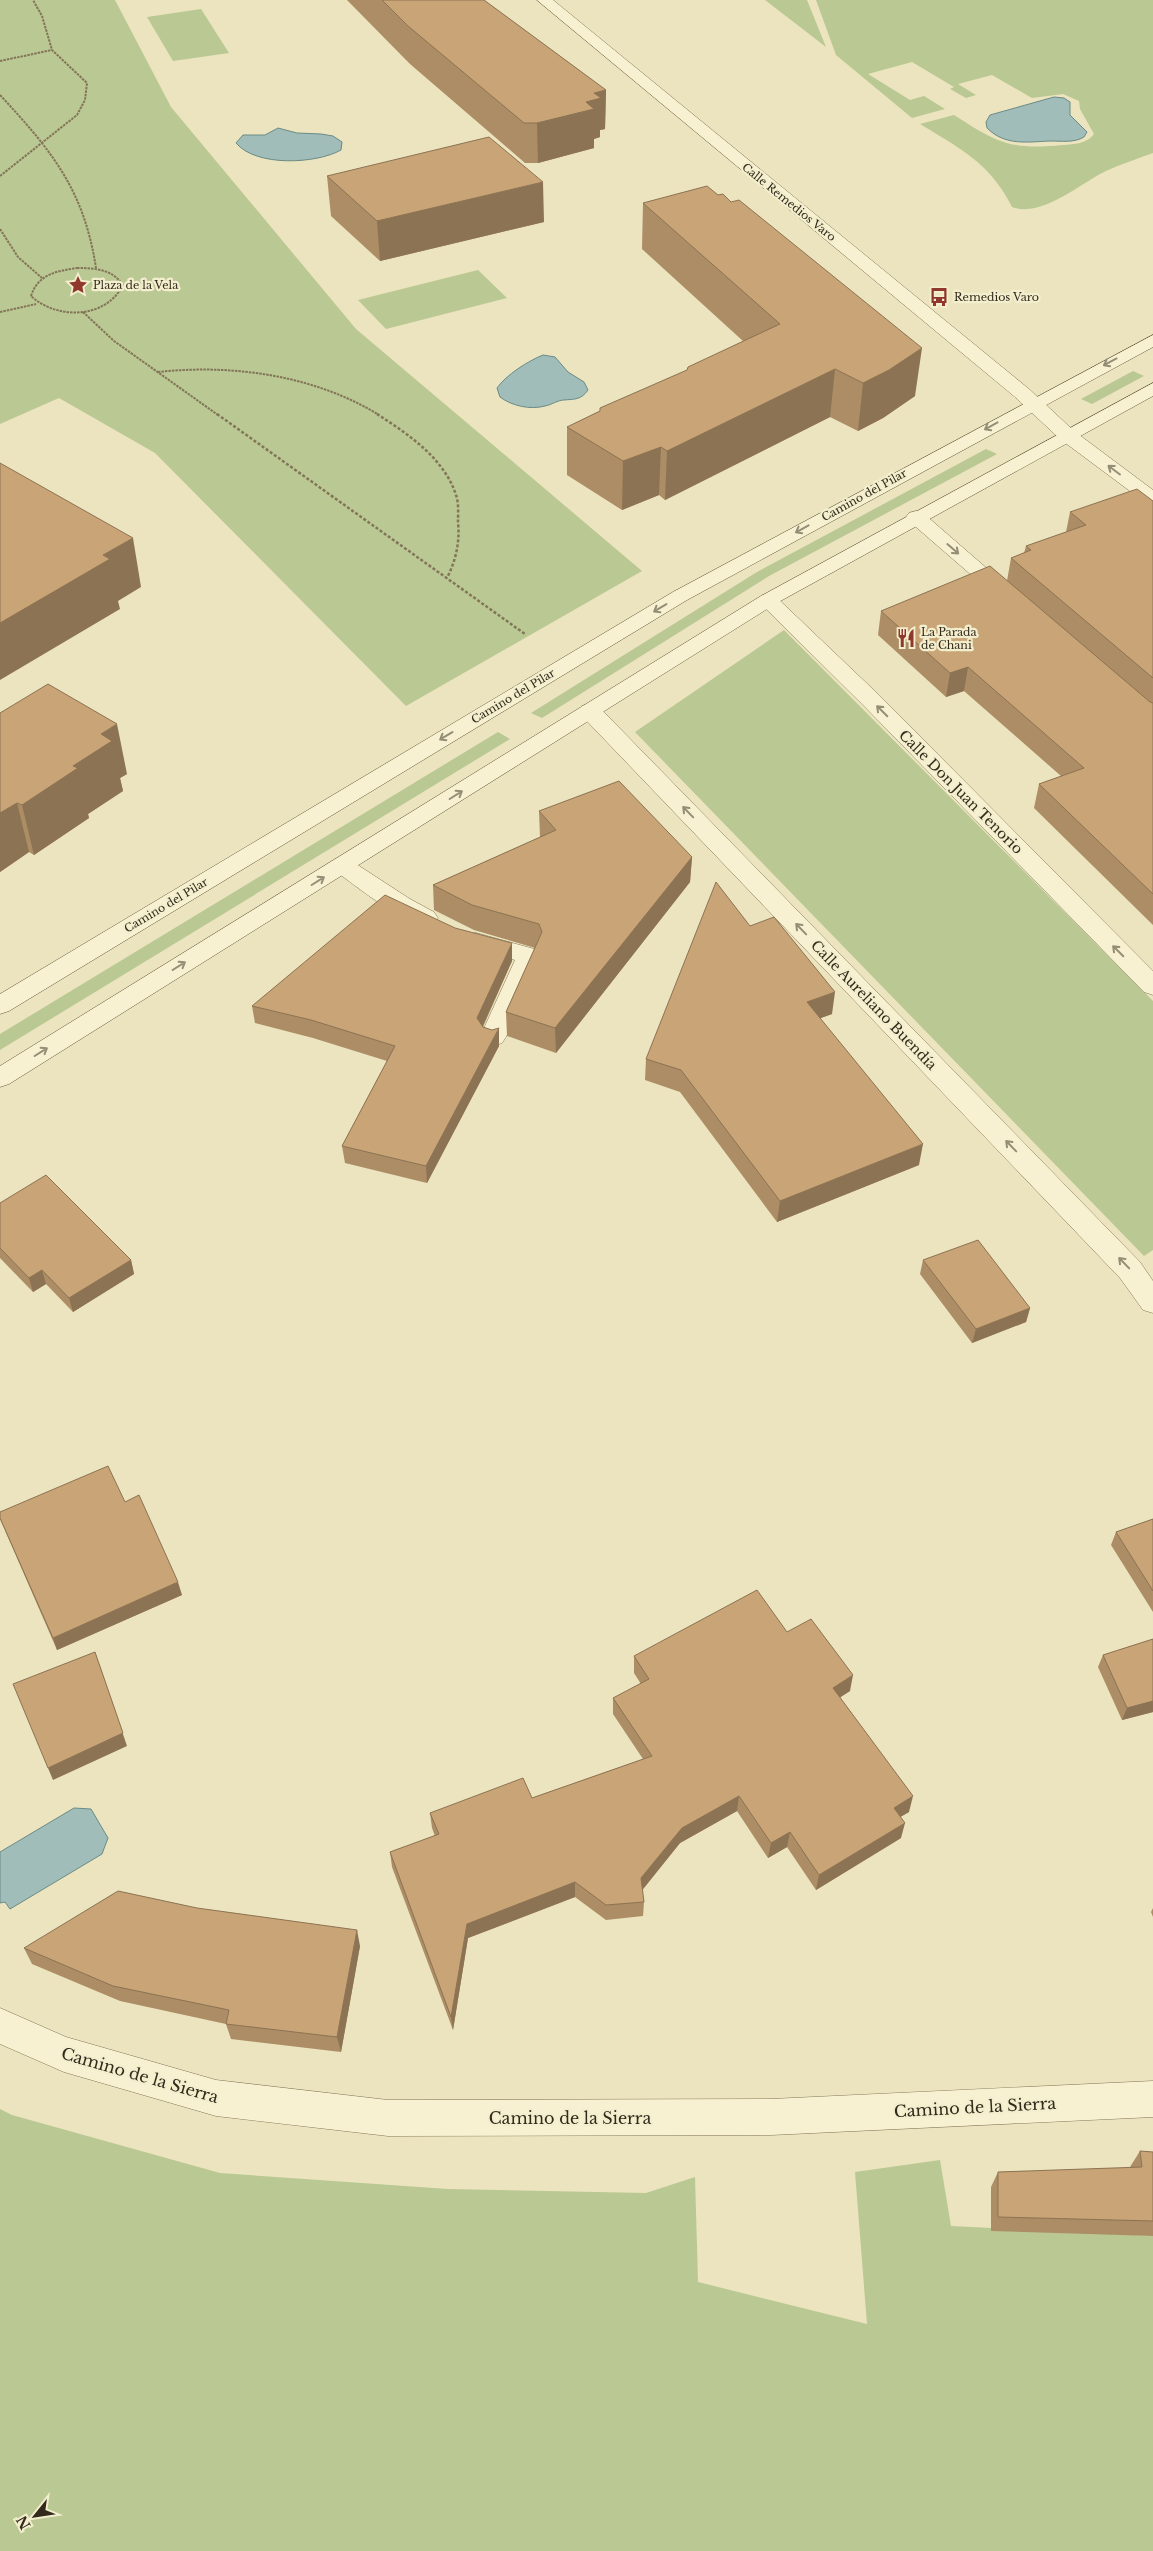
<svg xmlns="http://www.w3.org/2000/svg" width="1153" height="2551" viewBox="0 0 1153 2551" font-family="'Libre Baskerville',serif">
<rect width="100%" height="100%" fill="#ebe4be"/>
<path fill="#bac893" d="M 0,0 L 115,0 L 171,107 L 356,329 L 642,571 L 406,706 L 155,453 L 59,398 L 0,424 Z
M 765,0 L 807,0 L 826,47 Z
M 816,0 L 1153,0 L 1153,153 C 1137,159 1121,164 1106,171 C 1079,184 1042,218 1012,207 C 990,163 961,149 920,124 L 954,115 C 998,143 1009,150 1063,145 C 1074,144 1087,144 1094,134 L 1080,109 L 1079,101 L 1063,94 L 1032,98 L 992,75 L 958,84 L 976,95 L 966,98 L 950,89 L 954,87 L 912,62 L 868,74 L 910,100 L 924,96 L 945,109 L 912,118 L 836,55 Z
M 201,9 L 229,53 L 173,61 L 147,17 Z
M 478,270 L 507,298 L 386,329 L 358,300 Z
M 1133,371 L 1144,376 L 1092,404 L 1081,399 Z
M 986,449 L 997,454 L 769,576 L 542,718 L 531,713 L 757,572 Z
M 784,630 L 1153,1001 L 1153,1250 L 1144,1256 L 635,732 Z
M 498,732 L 510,739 L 0,1050 L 0,1034 Z
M 0,2109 L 12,2115 L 220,2173 L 448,2189 L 646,2193 L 695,2177 L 698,2282 L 867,2324 L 855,2172 L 940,2160 L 951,2226 L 1153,2236 L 1153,2551 L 0,2551 Z"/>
<path fill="#a1bdb9" stroke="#6a8a86" d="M 1054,97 L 1064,98 L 1070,102 L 1070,115 L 1087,132 L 1084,137 C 1074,143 1062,141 1050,141 C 1027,142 1005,146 987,128 L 986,122 L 990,115 Z
M 278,128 L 297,133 L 321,134 L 333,136 L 342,142 L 341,150 C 316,164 256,167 236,143 L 243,135 L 265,135 Z
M 543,355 L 555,357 L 568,372 L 584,382 L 588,390 C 581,400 575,399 564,400 C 558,400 551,405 545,406 C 530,410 512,406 500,397 L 497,388 C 506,375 528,361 543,355 Z
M 74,1808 L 91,1809 L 108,1838 L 102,1854 L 10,1909 L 5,1902 L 0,1903 L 0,1852 Z"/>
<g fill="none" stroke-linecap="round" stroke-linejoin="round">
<g stroke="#837558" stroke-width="1">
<path id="service" d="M 342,857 L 350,860 L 410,899 L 434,912 L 438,918 L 434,924 C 410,931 355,885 334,870 L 330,865 L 334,860 Z
M 476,933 L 538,950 L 541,956 L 506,1037 L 502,1043 L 493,1046 L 484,1043 L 480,1037 L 515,960 L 467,947 L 464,941 L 467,935 Z"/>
</g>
<g stroke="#837558" stroke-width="1">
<path id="minor" d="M 537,0 L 553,0 L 1029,389 L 1074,431 L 1153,490 L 1153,505 L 1146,503 L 1060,439 L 1015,397 Z
M 916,511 L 923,513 L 1013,591 L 1016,595 L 1013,599 L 1006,601 L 999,599 L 909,521 L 906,517 L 909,513 Z
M 768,594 L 775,596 L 879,695 L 1153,971 L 1153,995 L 1144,992 L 863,705 L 761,604 L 758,600 L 761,596 Z
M 590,704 L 598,706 L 1140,1262 L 1153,1281 L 1153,1313 L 1143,1310 L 1120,1278 L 582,716 L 579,711 L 582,706 Z
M 0,2008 L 66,2037 L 216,2080 L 388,2100 L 771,2099 L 1153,2081 L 1153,2117 L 771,2135 L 388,2136 L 216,2116 L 64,2072 L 0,2044 Z"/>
</g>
<g stroke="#64563b" stroke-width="1">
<path id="secondary" d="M 1153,335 L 1153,347 L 687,600 L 9,1011 L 0,1014 L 0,994 L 673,592 Z
M 1153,383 L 1153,396 L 775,604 L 9,1084 L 0,1087 L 0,1066 L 761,596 Z"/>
</g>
<path stroke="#837558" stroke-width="2" stroke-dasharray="2.5 1" stroke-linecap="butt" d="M 0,61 L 52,50
M 0,95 C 52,151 84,190 96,268
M 0,176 L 77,115 L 85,100 L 87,83 L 52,50 L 42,16 L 33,0
M 0,229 L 18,257 L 42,278
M 77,268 C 95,268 112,269 123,285 C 106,319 57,320 31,296 C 38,274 57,271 77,268 Z
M 0,312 L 36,304
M 83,312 L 114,341 L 218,415
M 158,372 C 232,364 314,375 379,415"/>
<path stroke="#837558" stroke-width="2.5" stroke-dasharray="3 2" stroke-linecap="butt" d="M 217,414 L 525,634
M 377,414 C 408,434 444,458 456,495 C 459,503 458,514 458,522 C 460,542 456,560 447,578"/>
<use href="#service" fill="#f7f1d1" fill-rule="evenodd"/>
<use href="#minor" fill="#f7f1d1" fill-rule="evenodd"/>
<use href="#secondary" fill="#f7f1d1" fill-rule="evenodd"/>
</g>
<path fill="#ac8d65" d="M 347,0 L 484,0 L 606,90 L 605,129 L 600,130 L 600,137 L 594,139 L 594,148 L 538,163 L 525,163 L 410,64 Z
M 327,176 L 544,222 L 380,261 L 331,216 Z
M 643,203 L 915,396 L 883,418 L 858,431 L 830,417 L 665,500 L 659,495 L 622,510 L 567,475 L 567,427 L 687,370 L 743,341 L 642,249 Z
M 1153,501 L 1153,925 L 1034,808 L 1039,784 L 1061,776 L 964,691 L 946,697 L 878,635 L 881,611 L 1007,581 L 1011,558 L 1024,553 L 1026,546 L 1066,532 L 1070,512 Z
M 0,713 L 127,774 L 120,778 L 123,791 L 88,814 L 89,818 L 34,855 L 29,852 L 0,872 Z
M 539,811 L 692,857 L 690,882 L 556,1053 L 507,1036 L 506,1012 L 535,948 L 474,930 L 434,910 L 433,885 L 540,837 Z
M 750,926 L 832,1014 L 820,1018 L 919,1165 L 777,1222 L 680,1092 L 645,1080 L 646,1059 Z
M 512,961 L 483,1027 L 499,1046 L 427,1183 L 345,1163 L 342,1146 L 387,1061 L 313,1038 L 255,1023 L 252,1006 Z
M 0,1203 L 131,1260 L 134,1274 L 73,1312 L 46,1284 L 33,1292 L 0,1258 Z
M 923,1260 L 1030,1308 L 1026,1322 L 972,1343 L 920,1274 Z
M 125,1502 L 182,1595 L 57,1650 L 0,1519 Z
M 1153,1519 L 1153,1612 L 1111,1545 L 1116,1532 Z
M 787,1632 L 850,1691 L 840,1697 L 909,1812 L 900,1817 L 901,1838 L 816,1890 L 787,1847 L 768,1858 L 737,1811 L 680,1843 L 642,1890 L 644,1902 L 643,1916 L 606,1920 L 575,1897 L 468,1938 L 453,2030 L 392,1867 L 390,1852 L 435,1836 L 432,1828 L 430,1813 L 532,1798 L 643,1759 L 613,1714 L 613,1698 L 641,1684 L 634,1673 L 634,1656 Z
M 1153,1639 L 1153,1712 L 1122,1720 L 1098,1667 L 1103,1655 Z
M 1153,1908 L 1153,1917 L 1151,1912 Z
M 360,1946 L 341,2052 L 231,2039 L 226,2024 L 120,2001 L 32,1964 L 24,1948 Z
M 1140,2151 L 1153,2152 L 1153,2236 L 991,2231 L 991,2187 L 998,2172 L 1130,2168 L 1130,2167 Z"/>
<path fill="#8c7353" d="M 606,90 L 605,129 L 600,130 L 600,137 L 594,139 L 594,148 L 538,163 L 537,123 L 586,102 L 594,93 Z
M 543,182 L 544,222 L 380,261 L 377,221 Z
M 922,348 L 915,396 L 883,418 L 858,431 L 863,383 Z
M 835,369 L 830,417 L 665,500 L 667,451 Z
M 661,447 L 659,495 L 622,510 L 623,461 Z
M 133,538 L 141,587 L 118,601 L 120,609 L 0,680 L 0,623 L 103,555 Z
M 968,667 L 964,691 L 946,697 L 950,673 Z
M 117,724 L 127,774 L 120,778 L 123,791 L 88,814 L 89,818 L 34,855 L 22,805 L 73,766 L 101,734 Z
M 17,803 L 29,852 L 0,872 L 0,813 Z
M 692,857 L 690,882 L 556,1053 L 555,1028 Z
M 512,943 L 512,961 L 478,1036 L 477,1018 Z
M 835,992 L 832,1014 L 805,1024 L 807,1002 Z
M 499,1028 L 499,1046 L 427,1183 L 426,1166 Z
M 923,1144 L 919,1165 L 777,1222 L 780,1201 Z
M 131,1260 L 134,1274 L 73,1312 L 69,1298 Z
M 42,1270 L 46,1284 L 33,1292 L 29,1278 Z
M 1030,1308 L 1026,1322 L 972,1343 L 976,1329 Z
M 178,1582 L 182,1595 L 57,1650 L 53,1638 Z
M 95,1652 L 127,1746 L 53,1780 L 48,1768 Z
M 853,1675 L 850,1691 L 830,1704 L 833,1688 Z
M 1153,1701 L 1153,1712 L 1122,1720 L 1127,1708 Z
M 739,1796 L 737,1811 L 680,1843 L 640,1893 L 641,1878 L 682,1828 Z
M 913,1796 L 909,1812 L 890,1823 L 894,1808 Z
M 905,1823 L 901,1838 L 816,1890 L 819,1875 Z
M 790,1832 L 787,1847 L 768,1858 L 771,1843 Z
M 575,1882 L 575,1897 L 468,1938 L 453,2030 L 451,2017 L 467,1924 Z
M 357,1930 L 360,1946 L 341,2052 L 337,2037 Z"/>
<path fill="#c8a476" stroke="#8c7353" d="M 382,0 L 484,0 L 606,90 L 594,93 L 601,98 L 586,102 L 594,109 L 537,123 L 524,123 L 408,26 Z
M 489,137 L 543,182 L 377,221 L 327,176 Z
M 707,186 L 718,195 L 723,194 L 731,202 L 739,200 L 922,348 L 889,370 L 863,383 L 835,369 L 667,451 L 661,447 L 623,461 L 567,427 L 600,411 L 600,408 L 687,370 L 688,367 L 780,324 L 643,203 Z
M 0,463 L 133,538 L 103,555 L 110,559 L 0,623 Z
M 1137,489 L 1153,501 L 1153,678 L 1011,558 L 1031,550 L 1026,546 L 1086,525 L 1070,512 Z
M 990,566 L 1150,702 L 1153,703 L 1153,894 L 1039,784 L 1084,768 L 968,667 L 950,673 L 881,611 Z
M 48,684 L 117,724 L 101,734 L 112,741 L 73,766 L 78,768 L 22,805 L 17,803 L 0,813 L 0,713 Z
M 619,781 L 692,857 L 555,1028 L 506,1012 L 542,932 L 539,924 L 472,905 L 433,885 L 556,830 L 539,811 Z
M 716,882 L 750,926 L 774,917 L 835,992 L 807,1002 L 923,1144 L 780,1201 L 681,1070 L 646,1059 Z
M 385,895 L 455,928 L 512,943 L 477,1018 L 483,1027 L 492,1030 L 499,1028 L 426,1166 L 342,1146 L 395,1046 L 311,1020 L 252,1006 Z
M 46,1175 L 131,1260 L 69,1298 L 42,1270 L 29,1278 L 0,1248 L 0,1203 Z
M 978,1240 L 1030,1308 L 976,1329 L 923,1260 Z
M 108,1466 L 125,1502 L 139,1495 L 178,1582 L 53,1638 L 0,1518 L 0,1512 Z
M 1153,1519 L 1153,1591 L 1116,1532 Z
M 757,1590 L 787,1632 L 811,1619 L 853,1675 L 833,1688 L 913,1796 L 894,1808 L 905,1823 L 819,1875 L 790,1832 L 771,1843 L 739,1796 L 682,1828 L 641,1878 L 644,1902 L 606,1905 L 575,1882 L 467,1924 L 451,2017 L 390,1852 L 439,1834 L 430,1813 L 523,1778 L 532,1798 L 652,1756 L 613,1698 L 649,1679 L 634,1656 Z
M 1153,1639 L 1153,1701 L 1127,1708 L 1103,1655 Z
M 95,1652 L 123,1733 L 48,1768 L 13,1684 Z
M 118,1891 L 197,1908 L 357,1930 L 337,2037 L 226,2024 L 229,2010 L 113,1986 L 24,1948 Z
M 1140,2151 L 1153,2152 L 1153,2221 L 998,2217 L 998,2172 L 1142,2167 Z"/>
<defs><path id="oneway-shaft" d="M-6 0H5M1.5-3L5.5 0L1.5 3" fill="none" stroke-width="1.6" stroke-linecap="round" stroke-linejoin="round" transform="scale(1.25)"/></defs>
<g stroke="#958e76">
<use href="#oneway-shaft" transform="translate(1110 362) rotate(152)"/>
<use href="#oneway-shaft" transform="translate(991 426) rotate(151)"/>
<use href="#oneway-shaft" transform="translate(1114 470) rotate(-143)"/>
<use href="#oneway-shaft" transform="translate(802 529) rotate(151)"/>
<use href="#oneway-shaft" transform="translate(953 549) rotate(41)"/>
<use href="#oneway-shaft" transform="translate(660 608) rotate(149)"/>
<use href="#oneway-shaft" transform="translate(882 711) rotate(-135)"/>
<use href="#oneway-shaft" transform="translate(446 736) rotate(149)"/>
<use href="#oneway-shaft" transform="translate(456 795) rotate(-32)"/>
<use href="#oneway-shaft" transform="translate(688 812) rotate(-134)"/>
<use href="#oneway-shaft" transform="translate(318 881) rotate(-32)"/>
<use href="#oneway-shaft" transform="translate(801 929) rotate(-134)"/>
<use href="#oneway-shaft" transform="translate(1118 951) rotate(-135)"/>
<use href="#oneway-shaft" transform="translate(179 966) rotate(-32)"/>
<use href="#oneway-shaft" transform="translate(41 1052) rotate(-32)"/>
<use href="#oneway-shaft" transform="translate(1011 1146) rotate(-134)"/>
<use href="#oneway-shaft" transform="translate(1124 1263) rotate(-134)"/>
</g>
<defs>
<g id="sight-bare" transform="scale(1.5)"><path d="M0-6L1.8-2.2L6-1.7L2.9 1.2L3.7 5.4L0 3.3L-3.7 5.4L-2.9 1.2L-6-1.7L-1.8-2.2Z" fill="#8f382b" stroke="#f3eecd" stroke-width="2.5" paint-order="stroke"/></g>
<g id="bus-bare" transform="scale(1.5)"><path d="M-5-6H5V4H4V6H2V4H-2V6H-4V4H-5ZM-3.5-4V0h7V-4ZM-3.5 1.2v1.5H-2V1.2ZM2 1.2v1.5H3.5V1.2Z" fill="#8f382b" stroke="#f3eecd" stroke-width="2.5" paint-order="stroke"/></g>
<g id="restaurant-bare" transform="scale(1.5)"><path d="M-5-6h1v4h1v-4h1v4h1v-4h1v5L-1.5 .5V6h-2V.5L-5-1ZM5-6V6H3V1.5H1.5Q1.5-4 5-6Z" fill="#8f382b" stroke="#f3eecd" stroke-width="2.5" paint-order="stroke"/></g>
</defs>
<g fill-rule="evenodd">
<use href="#sight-bare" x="78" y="285"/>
<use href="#bus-bare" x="939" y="297"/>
<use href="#restaurant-bare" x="906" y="638"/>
</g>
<g text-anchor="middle" stroke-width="4.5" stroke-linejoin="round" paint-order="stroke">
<g font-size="11" fill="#332a1c" stroke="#f3eecd">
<text transform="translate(789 202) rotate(39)" y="4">Calle Remedios Varo</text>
<text transform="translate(864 495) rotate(-29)" y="4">Camino del Pilar</text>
<text transform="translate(513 696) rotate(-31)" y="4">Camino del Pilar</text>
<text transform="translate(166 905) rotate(-31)" y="4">Camino del Pilar</text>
</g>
<g font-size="11" fill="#332a1c" stroke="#f3eecd" text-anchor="start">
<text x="93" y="289">Plaza de la Vela</text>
<text x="954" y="301">Remedios Varo</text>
<text x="921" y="636">La Parada<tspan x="921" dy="13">de Chani</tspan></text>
</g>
<g font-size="14" fill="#332a1c" stroke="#f3eecd">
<text transform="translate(961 792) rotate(45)" y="5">Calle Don Juan Tenorio</text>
<text transform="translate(874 1005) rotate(46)" y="5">Calle Aureliano Buendía</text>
</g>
<g font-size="16" fill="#332a1c" stroke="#f3eecd">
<text transform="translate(140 2075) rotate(16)" y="6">Camino de la Sierra</text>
<text transform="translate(975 2107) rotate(-3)" y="6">Camino de la Sierra</text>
<text x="570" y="2124">Camino de la Sierra</text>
</g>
</g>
<g transform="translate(35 2516) rotate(240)" stroke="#f3eecd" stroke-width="4" paint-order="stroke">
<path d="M0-4L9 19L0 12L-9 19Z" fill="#332a1c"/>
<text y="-8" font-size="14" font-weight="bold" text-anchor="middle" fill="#332a1c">N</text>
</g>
</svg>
